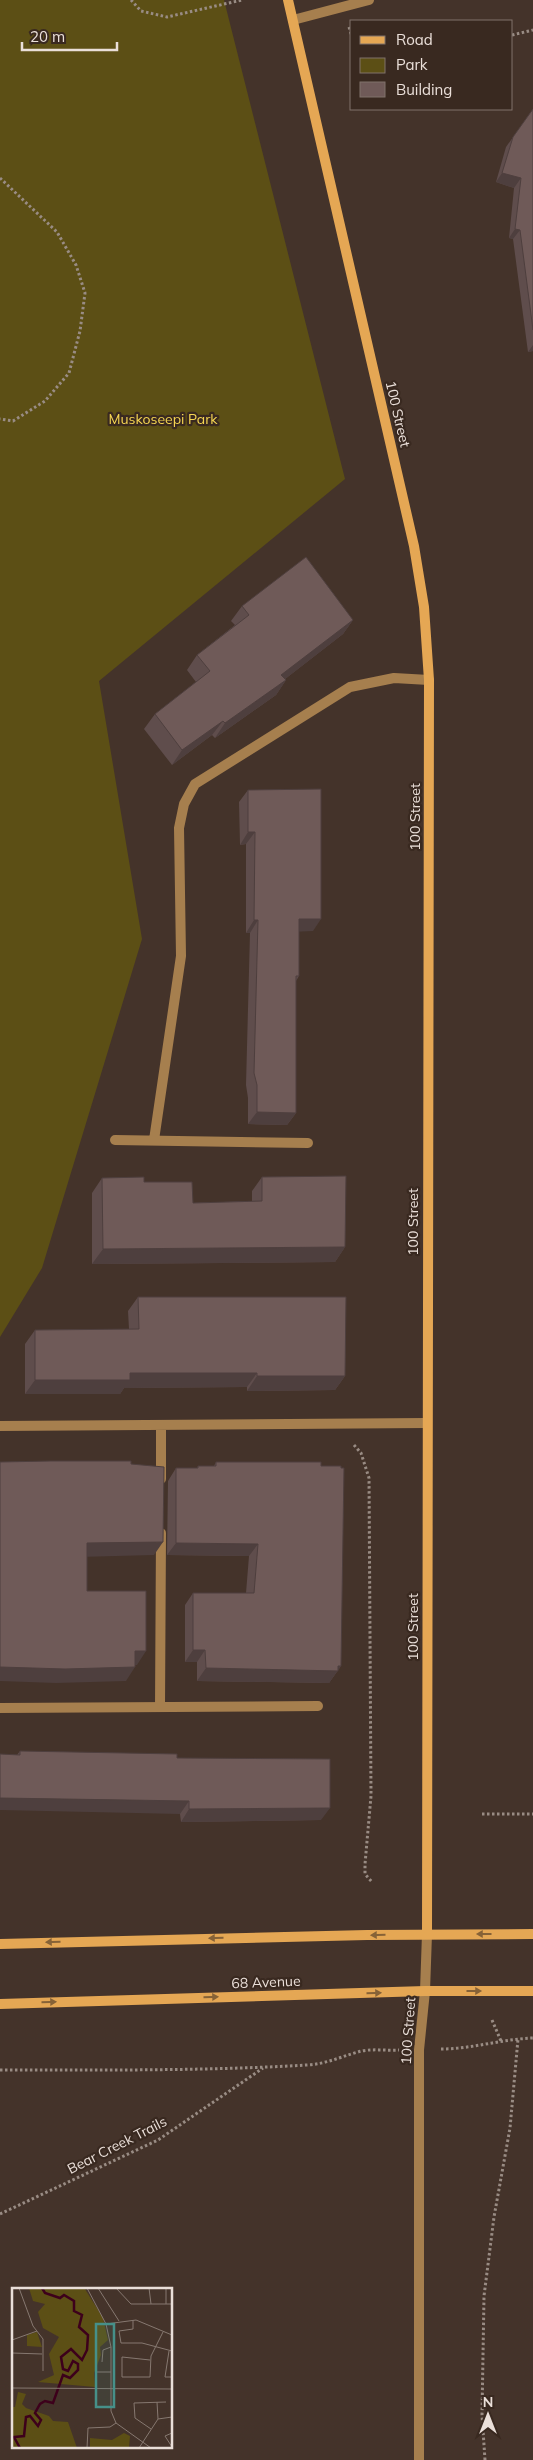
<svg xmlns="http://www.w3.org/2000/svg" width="533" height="2460" viewBox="0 0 533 2460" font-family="Mulish,sans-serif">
<rect width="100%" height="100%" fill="#44332a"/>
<path fill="#5c4f15" d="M 0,0 L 224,0 L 345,479 L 99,681 L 142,939 L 42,1268 L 0,1337 Z"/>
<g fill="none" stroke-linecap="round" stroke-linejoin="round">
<path stroke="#998c84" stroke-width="3" stroke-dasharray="2.5 2.5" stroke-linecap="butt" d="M 131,0 L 141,11 L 167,17 L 242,0
M 349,27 L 352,37
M 512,35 L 533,30
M 0,178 L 57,232 L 76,265 L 85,293 L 80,331 L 69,373 L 45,401 L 13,421 L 0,419
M 354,1445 L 361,1453 L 369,1478 L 371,1796 L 365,1864 L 365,1874 L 372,1882
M 482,1814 L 533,1814
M 492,2020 L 501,2041
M 441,2049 C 472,2049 502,2039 533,2038
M 0,2070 C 102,2070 205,2071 307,2065 C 326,2064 340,2057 358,2052 C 370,2048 387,2051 399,2050
M 0,2214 L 158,2140 L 263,2068
M 485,2460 L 482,2415 L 484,2296 L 494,2217 L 510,2128 L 518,2039"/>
<path stroke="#a67f4e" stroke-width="10" d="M 115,1140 L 308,1143
M 154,1140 L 181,956 L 179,828 L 184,804 L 195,784 L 350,687 L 394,678 L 429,680
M 0,1426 L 426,1423
M 161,1479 L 161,1425
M 160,1707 L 161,1533
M 0,1708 L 318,1706"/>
<path stroke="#a67f4e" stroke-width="10" d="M 293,20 L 369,0
M 419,2460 L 419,2050 L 425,1991 L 427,1934"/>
<path stroke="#e5a754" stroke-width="10" d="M 288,0 L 414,546 L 424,607 L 429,680 L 427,1934
M 0,1944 L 367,1935 L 533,1934
M 0,2004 L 425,1991 L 533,1991"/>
</g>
<path fill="#5f4d4c" d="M 533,109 L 533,351 L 528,352 L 513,239 L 509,238 L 514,188 L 496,182 L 506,147 Z
M 242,606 L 353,620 L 343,634 L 285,679 L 286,680 L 276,695 L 215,738 L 212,735 L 172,765 L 144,729 L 155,714 L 196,682 L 187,670 L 197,655 L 235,625 L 231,621 Z
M 248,790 L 313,931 L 299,931 L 299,976 L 296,981 L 296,1113 L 287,1125 L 248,1124 L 248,1098 L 246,1085 L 250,933 L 246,933 L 246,844 L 240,845 L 239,802 Z
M 262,1177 L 345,1247 L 335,1262 L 92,1264 L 92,1193 L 102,1178 L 144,1182 L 193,1203 L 252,1201 L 252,1191 Z
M 138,1297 L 345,1376 L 335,1390 L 247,1391 L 247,1387 L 124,1388 L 120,1394 L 25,1394 L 25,1344 L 35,1330 L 129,1329 L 128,1311 Z
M 216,1462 L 341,1666 L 329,1683 L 197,1681 L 197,1662 L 185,1662 L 185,1605 L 193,1593 L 246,1593 L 249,1556 L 167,1555 L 168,1481 L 176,1468 L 197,1468 L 198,1466 L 214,1466 Z
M 20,1751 L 177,1758 L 321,1820 L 181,1822 L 180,1814 L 17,1755 Z"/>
<path fill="#4e3f3e" d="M 502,173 L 521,178 L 514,188 L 496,182 Z
M 515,229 L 520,230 L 513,239 L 509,238 Z
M 533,345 L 533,351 L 528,352 Z
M 353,620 L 343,634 L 271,690 L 281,675 Z
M 286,680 L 276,695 L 215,738 L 225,723 Z
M 223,721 L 212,735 L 172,765 L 182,750 Z
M 248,832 L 255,832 L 246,844 L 240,845 Z
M 299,919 L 321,919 L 313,931 L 290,932 Z
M 254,920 L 258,920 L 250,933 L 246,933 Z
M 257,1112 L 296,1113 L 287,1125 L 248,1124 Z
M 345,1247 L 335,1262 L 92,1264 L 103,1249 Z
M 130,1373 L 257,1373 L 247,1387 L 124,1388 L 120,1394 L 25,1394 L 35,1380 Z
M 257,1376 L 345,1376 L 335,1390 L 247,1391 Z
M 163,1542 L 154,1555 L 78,1557 L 87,1543 Z
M 176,1543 L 258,1544 L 249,1556 L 167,1555 Z
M 193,1650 L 205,1650 L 197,1662 L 185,1662 Z
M 135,1651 L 146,1651 L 137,1665 L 126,1665 Z
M 341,1666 L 329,1683 L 197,1681 L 206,1668 Z
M 0,1667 L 135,1667 L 126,1681 L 56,1683 L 0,1681 Z
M 0,1798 L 189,1801 L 180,1814 L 0,1810 Z
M 330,1808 L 321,1820 L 181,1822 L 189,1809 Z"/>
<path fill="#6f5a58" stroke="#4e3f3e" d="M 533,109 L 533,330 L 520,230 L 515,229 L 521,178 L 502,173 L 513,137 Z
M 306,557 L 353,620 L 281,675 L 286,680 L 225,723 L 223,721 L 182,750 L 155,714 L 210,671 L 197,655 L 249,615 L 242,606 Z
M 321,789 L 321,919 L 299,919 L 299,976 L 296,976 L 296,1113 L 257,1112 L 257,1085 L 254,1073 L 258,920 L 254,920 L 255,832 L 248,832 L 248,790 Z
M 346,1176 L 345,1247 L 103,1249 L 102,1178 L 144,1177 L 144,1182 L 192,1182 L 193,1203 L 262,1201 L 262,1177 Z
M 138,1297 L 346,1297 L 345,1376 L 257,1376 L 257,1373 L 130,1373 L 130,1380 L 35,1380 L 35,1330 L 139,1329 Z
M 50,1461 L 131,1461 L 131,1464 L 164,1467 L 163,1542 L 87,1543 L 87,1591 L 146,1591 L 146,1651 L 135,1651 L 135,1667 L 65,1669 L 0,1667 L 0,1462 Z
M 216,1462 L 321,1462 L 321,1466 L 341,1466 L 341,1468 L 344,1468 L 341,1666 L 338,1666 L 338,1671 L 206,1668 L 205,1650 L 193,1650 L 193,1593 L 254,1593 L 258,1544 L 176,1543 L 176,1468 L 198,1468 L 198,1466 L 216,1466 Z
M 20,1751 L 177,1754 L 177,1758 L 330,1759 L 330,1808 L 189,1809 L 189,1801 L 0,1798 L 0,1754 L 20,1755 Z"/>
<defs><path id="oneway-solid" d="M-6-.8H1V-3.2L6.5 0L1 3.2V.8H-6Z" transform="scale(1.25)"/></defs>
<g fill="#866237">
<use href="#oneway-solid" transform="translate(484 1934) rotate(-180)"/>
<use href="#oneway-solid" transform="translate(378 1935) rotate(179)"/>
<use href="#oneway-solid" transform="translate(216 1938) rotate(179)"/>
<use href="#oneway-solid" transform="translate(53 1942) rotate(178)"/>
<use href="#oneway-solid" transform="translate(474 1991)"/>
<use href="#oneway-solid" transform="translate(374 1993) rotate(-2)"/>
<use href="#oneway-solid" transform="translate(211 1997) rotate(-2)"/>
<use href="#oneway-solid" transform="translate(49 2002) rotate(-2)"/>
</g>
<g text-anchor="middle" stroke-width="4.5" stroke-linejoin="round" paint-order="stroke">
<g font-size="14" fill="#eadfd9" stroke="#392920">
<text transform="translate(398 414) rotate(77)" y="5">100 Street</text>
<text transform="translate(415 817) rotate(-90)" y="5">100 Street</text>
<text transform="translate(413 1222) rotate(-90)" y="5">100 Street</text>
<text transform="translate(413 1627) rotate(-90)" y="5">100 Street</text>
<text transform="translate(266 1982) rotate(-2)" y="5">68 Avenue</text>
<text transform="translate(408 2031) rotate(-86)" y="5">100 Street</text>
<text transform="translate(117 2145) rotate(-27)" y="5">Bear Creek Trails</text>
</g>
<g font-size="14" fill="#f6d652" stroke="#392920">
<text x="163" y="424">Muskoseepi Park</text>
</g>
</g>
<g transform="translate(12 2288)">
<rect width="160" height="160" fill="#44332a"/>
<path d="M 17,0 L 73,1 L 91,30 L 96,52 L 88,59 L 89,67 L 82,85 L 83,99 L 26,94 L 42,87 L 37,66 L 47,49 L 31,40 L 26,24 L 33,16 L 21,13 ZM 25,44 L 30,59 L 15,58 L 15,47 ZM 6,104 L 14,106 L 10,116 L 14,120 L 37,128 L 41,133 L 56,134 L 65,160 L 0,160 L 0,119 L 3,119 ZM 112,145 L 118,148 L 117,160 L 78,160 L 78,150 L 100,152 Z" fill="#5c4f15"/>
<path fill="none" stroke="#3d001b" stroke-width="2.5" d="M 8,160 L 2,149 L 12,148 L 14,129 L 18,128 L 26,138 L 29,132 L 23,125 L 28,116 L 33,113 L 41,115 L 51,87 L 58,90 L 66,82 L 66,76 L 61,73 L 56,83 L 51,81 L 49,69 L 59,61 L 70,72 L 75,62 L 76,47 L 67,39 L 70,27 L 62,23 L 62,13 L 52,7 L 48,10 L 33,5 L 30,0"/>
<path fill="none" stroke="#867870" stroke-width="1" d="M 7,0 L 21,38 L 31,51 L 31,83M 75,0 L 94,36 L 99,59 L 99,101M 86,0 L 107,33M 104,0 L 119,16 L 160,16M 137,0 L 139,16M 154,16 L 154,0M 121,32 L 121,41 L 107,43 L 109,55 L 130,55 L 160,63M 94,36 L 124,32 L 160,47M 0,52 L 25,43M 157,63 L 153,89 L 160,89M 0,65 L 30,66M 138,72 L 110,69 L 110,89 L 138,89 L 139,68 L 151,44M 90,74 L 91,62 L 99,59M 83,84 L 99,84M 0,100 L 160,101M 99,101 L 99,123 L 104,135 L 139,160M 145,114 L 146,131M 139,141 L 123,130 L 122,115 L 154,114M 160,145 L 153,148 L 160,159M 75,160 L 76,140 L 98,139 L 104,135M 127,160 L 146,131 L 160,129"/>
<path fill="#469089" fill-opacity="0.15" stroke="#469089" stroke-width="2.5" d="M 84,36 L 102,36 L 102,119 L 84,119 Z"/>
<rect width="160" height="160" fill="none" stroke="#eadfd9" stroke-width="2.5"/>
</g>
<rect x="350" y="20" width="162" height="90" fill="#392920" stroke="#80726a"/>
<rect x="360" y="36" width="25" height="8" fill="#e5a754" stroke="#80726a"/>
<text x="396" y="45" font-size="15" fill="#eadfd9">Road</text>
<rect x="360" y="58" width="25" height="15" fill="#5c4f15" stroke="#80726a"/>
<text x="396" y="70" font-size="15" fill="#eadfd9">Park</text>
<rect x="360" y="82" width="25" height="15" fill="#6f5a58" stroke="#80726a"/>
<text x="396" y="95" font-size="15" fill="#eadfd9">Building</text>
<g transform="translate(488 2415)" stroke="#392920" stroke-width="4" paint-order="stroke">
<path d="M0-4L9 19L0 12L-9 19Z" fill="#eadfd9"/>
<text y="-8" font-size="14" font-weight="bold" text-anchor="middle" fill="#eadfd9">N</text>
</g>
<path d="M22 42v8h95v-8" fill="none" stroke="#eadfd9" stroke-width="2.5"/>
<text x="30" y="42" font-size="15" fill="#eadfd9" stroke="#392920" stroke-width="4" paint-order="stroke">20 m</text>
</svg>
